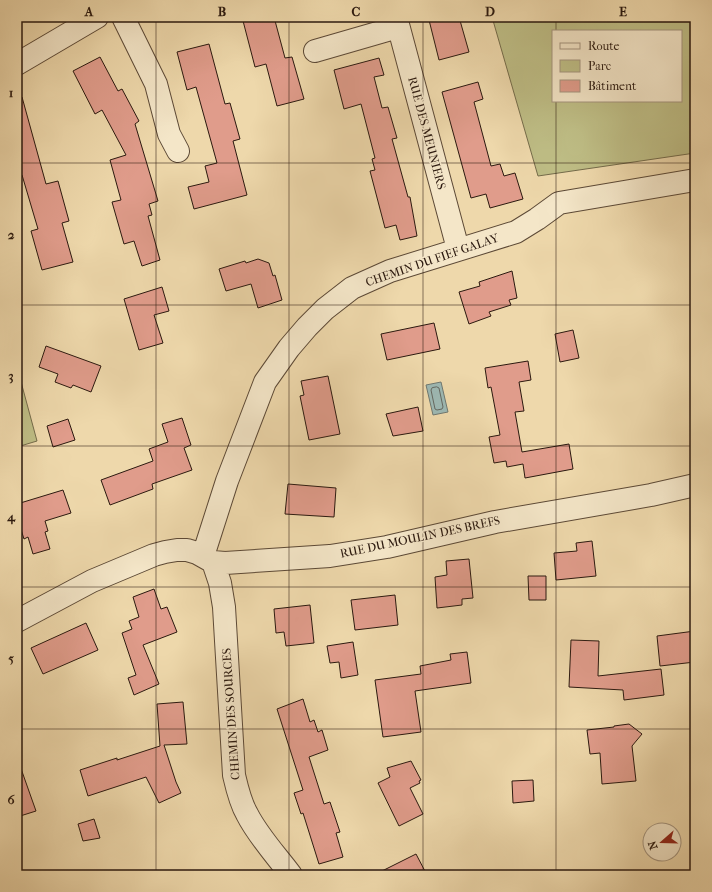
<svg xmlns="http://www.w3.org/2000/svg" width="712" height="892" viewBox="0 0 712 892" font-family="'IM FELL French Canon',serif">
<rect width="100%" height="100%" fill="#eed8ab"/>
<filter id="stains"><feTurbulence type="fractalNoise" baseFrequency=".005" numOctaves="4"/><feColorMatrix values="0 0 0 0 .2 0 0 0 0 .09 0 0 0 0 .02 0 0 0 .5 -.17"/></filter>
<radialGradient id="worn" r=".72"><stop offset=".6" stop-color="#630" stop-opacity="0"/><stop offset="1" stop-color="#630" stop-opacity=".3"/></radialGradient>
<path fill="#bebd85" stroke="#746b4a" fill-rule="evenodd" d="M 492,17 L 695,17 L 695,153 L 538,176 ZM 553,31 L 681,31 L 681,101 L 553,101 Z
M 17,367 L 37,441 L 17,447 Z"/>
<path fill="#9db8b3" stroke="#6f7871" d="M 441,382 L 448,412 L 433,415 L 426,385 Z"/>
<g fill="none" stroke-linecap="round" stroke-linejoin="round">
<path stroke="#646861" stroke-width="1" d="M 437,387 L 439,388 L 443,407 L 442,409 L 437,410 L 435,409 L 431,390 L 432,388 Z"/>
</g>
<path fill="#e09c8b" stroke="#2b190f" d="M 242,17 L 274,17 L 285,58 L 292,57 L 304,99 L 277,106 L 266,64 L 255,67 Z
M 438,17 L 459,17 L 469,52 L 439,60 L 429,20 Z
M 209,44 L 225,104 L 230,103 L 240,139 L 233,141 L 247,195 L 194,209 L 188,187 L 209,182 L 205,166 L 217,163 L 196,87 L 187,90 L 177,52 Z
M 100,57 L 118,91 L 122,89 L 139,121 L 135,124 L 158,201 L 149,204 L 152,215 L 148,216 L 160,260 L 142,266 L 134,241 L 124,244 L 112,202 L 121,200 L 110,160 L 126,155 L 102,110 L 95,114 L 73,71 Z
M 379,58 L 384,75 L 374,77 L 382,108 L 388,107 L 397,138 L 392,139 L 408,197 L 410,197 L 417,236 L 400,240 L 396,225 L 385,228 L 370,171 L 375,170 L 372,159 L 375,158 L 361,104 L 344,109 L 334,70 Z
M 478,82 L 483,99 L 474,102 L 491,166 L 500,164 L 504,176 L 515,173 L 523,199 L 490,208 L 486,194 L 471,198 L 442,92 Z
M 22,97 L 46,184 L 58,181 L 69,221 L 62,223 L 73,262 L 42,270 L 31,231 L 38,229 L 22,175 L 17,176 L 17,98 Z
M 258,259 L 269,263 L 273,276 L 275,275 L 282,300 L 258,308 L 251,284 L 226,291 L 219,269 L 245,261 L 246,263 Z
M 512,271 L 517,298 L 509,300 L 511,305 L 489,312 L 491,316 L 469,324 L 459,292 L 480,286 L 479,282 Z
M 162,287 L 169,311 L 154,315 L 163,343 L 139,350 L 124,299 Z
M 434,323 L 440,349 L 387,360 L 381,334 Z
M 573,330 L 579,358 L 560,362 L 555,334 Z
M 46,346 L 101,366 L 91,392 L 73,385 L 71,388 L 55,382 L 58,374 L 39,367 Z
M 528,361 L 531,380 L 519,382 L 524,411 L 515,412 L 522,452 L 569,444 L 573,469 L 525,478 L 523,464 L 507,467 L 506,461 L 494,463 L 489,437 L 500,435 L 491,387 L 488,388 L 485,368 Z
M 328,376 L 340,434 L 309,440 L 300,396 L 304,395 L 301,381 Z
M 418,407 L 423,431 L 393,436 L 386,414 Z
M 182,418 L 191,445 L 184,448 L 192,470 L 152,484 L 153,489 L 110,505 L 101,480 L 153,461 L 149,449 L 168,442 L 162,424 Z
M 68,419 L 75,440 L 53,447 L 47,426 Z
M 288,484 L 336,488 L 334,517 L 285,514 Z
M 63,490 L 71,513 L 45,521 L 48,531 L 45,532 L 50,549 L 33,554 L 28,537 L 24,539 L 17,517 L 17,504 Z
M 592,541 L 596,576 L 556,580 L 554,553 L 577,551 L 576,543 Z
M 469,559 L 473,598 L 462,599 L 462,605 L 437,608 L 435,577 L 447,575 L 446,561 Z
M 528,576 L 546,576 L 546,600 L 529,600 Z
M 154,589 L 161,609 L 167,607 L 177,632 L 143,645 L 159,684 L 134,695 L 128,678 L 136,675 L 122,633 L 132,629 L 129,621 L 139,617 L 133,597 Z
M 395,595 L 398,625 L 355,630 L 351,600 Z
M 310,605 L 314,643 L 286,646 L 284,632 L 276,633 L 274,609 Z
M 86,623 L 98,650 L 43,674 L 31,648 Z
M 695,631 L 695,662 L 660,666 L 657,636 Z
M 571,640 L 599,641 L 598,676 L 661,669 L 664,695 L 624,700 L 623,690 L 569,687 Z
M 353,642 L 358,675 L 341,678 L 339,662 L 330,663 L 327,646 Z
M 467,652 L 471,683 L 415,691 L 421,732 L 383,737 L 375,680 L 421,674 L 420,666 L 451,660 L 450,654 Z
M 303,699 L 310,722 L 314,720 L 318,732 L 322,730 L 328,750 L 309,757 L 324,804 L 330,802 L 340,832 L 336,833 L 343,857 L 319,864 L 303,813 L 301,814 L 294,793 L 303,790 L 277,709 Z
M 183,702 L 187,744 L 164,745 L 176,782 L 181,793 L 159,803 L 146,777 L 88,796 L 80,770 L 117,758 L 117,760 L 160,746 L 157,704 Z
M 629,724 L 642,734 L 632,746 L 636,781 L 602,784 L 600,753 L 590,754 L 587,730 L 614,727 L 614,726 Z
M 411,761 L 421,780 L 419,781 L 420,783 L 410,788 L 423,814 L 399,826 L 378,783 L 390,777 L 387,768 Z
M 17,763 L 19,763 L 36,811 L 17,817 Z
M 533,780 L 534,801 L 513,803 L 512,781 Z
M 94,819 L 100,838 L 83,841 L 78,824 Z
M 416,854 L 427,875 L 374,875 Z"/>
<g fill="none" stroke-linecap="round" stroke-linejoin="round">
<g stroke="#5c4936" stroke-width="24">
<path id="minor" d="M 123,17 L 156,84 L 169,134 L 178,151
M 396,17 L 458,249
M 315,51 L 398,27
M 17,64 L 97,17
M 203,556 L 227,481 L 265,382 L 289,348 L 307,327 L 325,309 L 352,288 L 390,271 L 516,232 L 537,219 L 559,203 L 695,180
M 213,562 L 220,583 L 224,607 L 234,775 C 237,788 240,802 247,814 C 258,836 276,855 291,875
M 17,621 L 92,581 L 154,555 L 165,552 L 177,550 L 187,550 L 197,553 L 213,562 L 225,563 L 330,556 L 387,547 L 495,522 L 651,495 L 695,485"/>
</g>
<use href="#minor" stroke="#f4e6c8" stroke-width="22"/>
</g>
<path fill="none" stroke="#2b190f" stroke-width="1" stroke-opacity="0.55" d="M 156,17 L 156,875M 289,17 L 289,875M 423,17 L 423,875M 556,17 L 556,31M 556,101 L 556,875M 17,163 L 695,163M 17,305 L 695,305M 17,446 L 695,446M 17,587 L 695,587M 17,729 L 695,729"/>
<g text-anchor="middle" stroke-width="3" stroke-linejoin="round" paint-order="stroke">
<g font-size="12" fill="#2b190f" stroke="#f4e6c8">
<text transform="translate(427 133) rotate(75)" y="4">RUE DES MEUNIERS</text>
<text transform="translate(432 260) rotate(-19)" y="4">CHEMIN DU FIEF GALAY</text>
<text transform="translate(420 537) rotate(-12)" y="4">RUE DU MOULIN DES BREFS</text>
<text transform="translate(231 714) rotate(-94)" y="4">CHEMIN DES SOURCES</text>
</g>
</g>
<rect width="712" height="892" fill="none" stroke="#eed8ab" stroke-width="44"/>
<rect x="552" y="30" width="130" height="72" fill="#f4e6c8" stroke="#a4947e"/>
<rect x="560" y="43" width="20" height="6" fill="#f4e6c8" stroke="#a4947e"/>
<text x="588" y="50" font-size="12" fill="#2b190f">Route</text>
<rect x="560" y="60" width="20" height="12" fill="#bebd85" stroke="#a4947e"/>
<text x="588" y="70" font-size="12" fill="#2b190f">Parc</text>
<rect x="560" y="80" width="20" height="12" fill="#e09c8b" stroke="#a4947e"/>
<text x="588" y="90" font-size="12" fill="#2b190f">Bâtiment</text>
<g transform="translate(662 842) rotate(250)"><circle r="19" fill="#f4e6c8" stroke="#a4947e"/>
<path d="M0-3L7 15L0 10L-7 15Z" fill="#8f2418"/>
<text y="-6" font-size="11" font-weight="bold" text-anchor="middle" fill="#2b190f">N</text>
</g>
<rect x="22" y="22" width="668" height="848" fill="none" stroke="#2b190f" stroke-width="1.5"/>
<g font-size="13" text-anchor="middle" font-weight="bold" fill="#2b190f">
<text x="89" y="16">A</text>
<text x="222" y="16">B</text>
<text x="356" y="16">C</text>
<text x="490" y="16">D</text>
<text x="623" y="16">E</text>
<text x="11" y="97">1</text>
<text x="11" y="239">2</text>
<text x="11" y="380">3</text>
<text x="11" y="521">4</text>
<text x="11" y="663">5</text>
<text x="11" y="804">6</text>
</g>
<rect width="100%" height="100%" filter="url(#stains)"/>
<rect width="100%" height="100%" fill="url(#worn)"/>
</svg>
